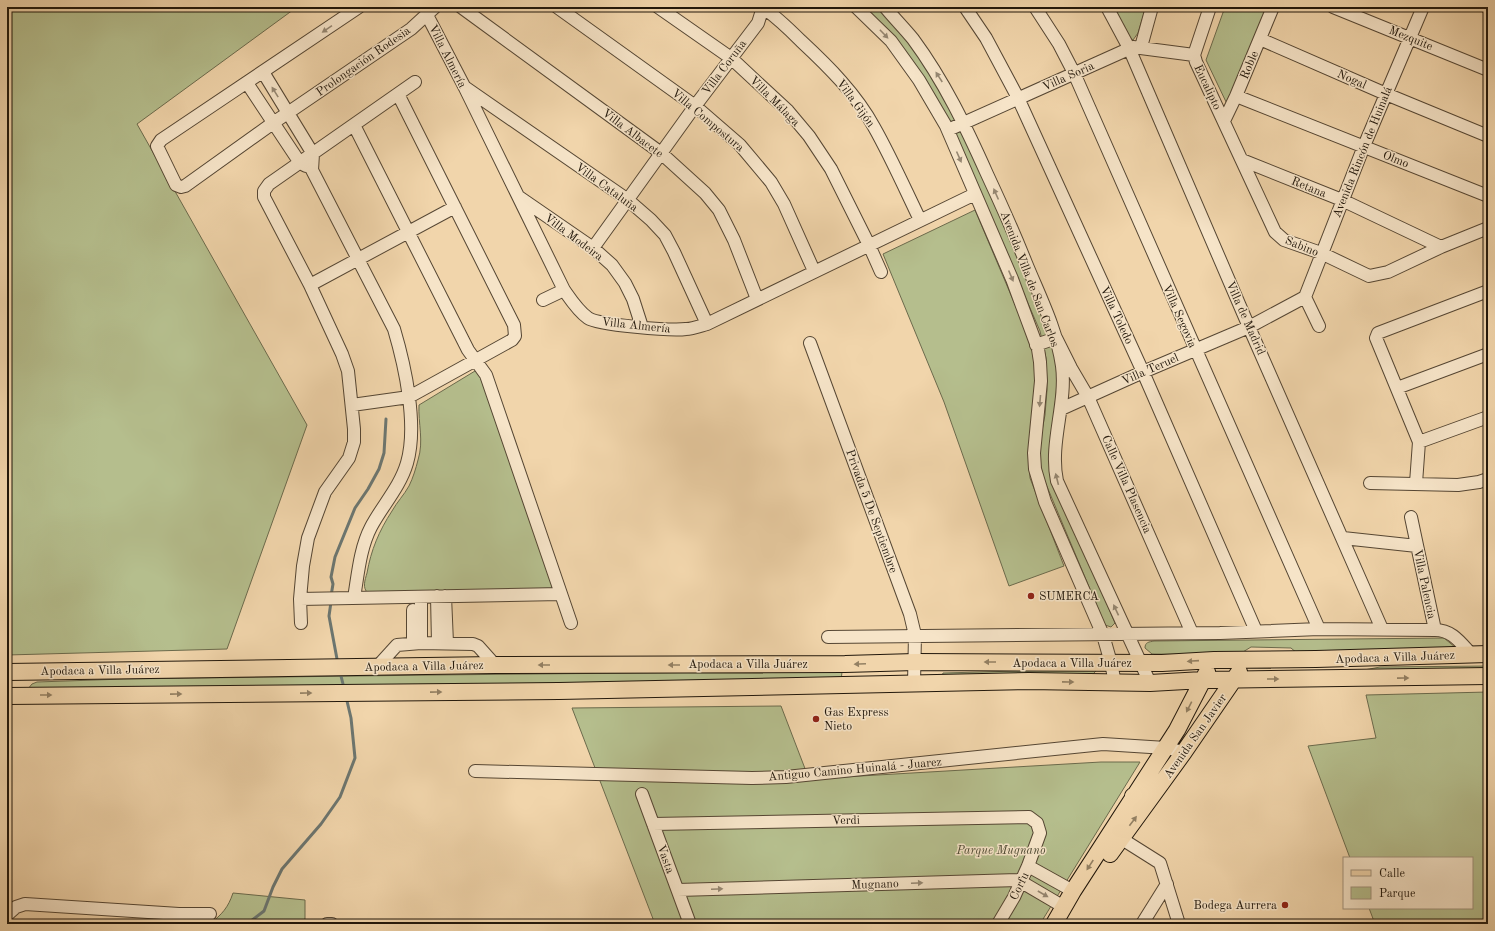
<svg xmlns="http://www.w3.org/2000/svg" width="1495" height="931" viewBox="0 0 1495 931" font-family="'Old Standard TT',serif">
<rect width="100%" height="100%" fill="#f1d5ab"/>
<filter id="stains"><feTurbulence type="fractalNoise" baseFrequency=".005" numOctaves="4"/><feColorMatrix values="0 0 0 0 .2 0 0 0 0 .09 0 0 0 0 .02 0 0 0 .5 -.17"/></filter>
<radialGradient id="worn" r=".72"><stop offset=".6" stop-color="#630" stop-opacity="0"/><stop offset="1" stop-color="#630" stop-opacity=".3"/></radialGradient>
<path fill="#b5be8d" stroke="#6b6a4c" d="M 7,7 L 297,7 L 137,124 L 307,425 L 227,649 L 7,655 Z
M 864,7 L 878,7 L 901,31 L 930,70 L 954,110 L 1041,311 L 1054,347 L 1058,374 L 1053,427 L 1049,454 L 1076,531 L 1115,623 L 1111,627 L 1105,625 L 1043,477 L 1040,462 L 1040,441 L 1045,415 L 1047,390 L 1046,358 L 1040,331 L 967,163 Z
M 1112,7 L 1146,7 L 1138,33 L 1133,40 L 1128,37 Z
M 1225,7 L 1269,7 L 1228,106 L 1206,60 Z
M 975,210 L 1030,340 L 1038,375 L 1029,464 L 1030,478 L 1064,566 L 1009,586 L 944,402 L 883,254 Z
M 475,371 L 481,373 L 554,584 L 552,590 L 368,593 C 362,588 365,580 367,573 C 371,550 379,531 392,511 C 397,502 404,495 409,486 C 413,478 416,468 418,460 C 424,441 418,423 419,405 Z
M 1444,638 L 1456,648 L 1298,654 L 1291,648 L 1251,647 L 1238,655 L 1152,654 L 1145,648 C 1145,642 1149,642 1154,641 Z
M 1488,666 L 1488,672 L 1359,671 L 1380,667 Z
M 1092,669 L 1096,671 L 1092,675 L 942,676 L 943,673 Z
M 840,671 L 842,672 L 841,681 L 27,690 L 32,684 L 37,682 L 124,679 L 434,675 Z
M 1488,692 L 1488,924 L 1375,924 L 1369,908 L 1472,908 L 1472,858 L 1350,858 L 1308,746 L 1376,738 L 1366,695 Z
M 781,706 L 809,779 L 1101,762 L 1140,762 L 1040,924 L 655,924 L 572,708 Z
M 233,893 L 305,900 L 305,919 L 296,924 L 210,924 C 222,914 228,908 233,893 Z"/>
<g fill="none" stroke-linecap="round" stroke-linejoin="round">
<path stroke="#6c7670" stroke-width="3" d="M 331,596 L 333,584 L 331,577 L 335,557 L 355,508 L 368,489 L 379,469 L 384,453 L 386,419
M 331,602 L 329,616 L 337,659
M 341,676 L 343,684
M 247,924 L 264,911 L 273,887 L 282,869 L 321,824 L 340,797 L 355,758 L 351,718 L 347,701"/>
<g stroke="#554633" stroke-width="14">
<path id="minor" d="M 359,7 L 161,140 L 157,146 L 176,185 L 181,187 L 185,186 L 273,123 L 411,29 L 435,7
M 461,7 L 661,153 L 705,193 L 719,210 L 734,240 L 757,299
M 557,7 L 695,106 L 740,145 L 771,182 L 784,204 L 814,271
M 658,7 L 731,58 L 788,111 L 809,136 L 831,169 L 869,245 L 881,272
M 762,7 C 777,17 789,29 801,41 C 829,67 856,94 874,127 C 891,157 905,189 920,220
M 856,7 L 891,41 L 919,80 L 946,126 L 1012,279 L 1038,349 L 1040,362 L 1041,381 L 1034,453 L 1035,469 L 1045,502 L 1103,635 L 1111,663 L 1115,683
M 885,7 C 894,18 904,28 913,39 C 944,81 966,127 987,174 C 1001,204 1014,233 1026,263 C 1040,297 1057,330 1062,366 C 1067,404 1049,443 1057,481 L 1150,683
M 965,7 L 986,38 L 1018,98 L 1143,372 L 1256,631
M 1035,7 L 1059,44 L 1074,73 L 1319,629
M 1107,7 L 1129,48 L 1249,327 L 1382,629
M 1210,7 L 1194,55 L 1196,62 L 1275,232 L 1284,240 L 1321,253 L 1369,276 L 1388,272 L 1441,247 L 1488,228
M 1333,7 L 1488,70
M 1487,7 L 1488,8
M 427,15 L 465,88 L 564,290 C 571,300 578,311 588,318 C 598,325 672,331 686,329 C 693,329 700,326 707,324 L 975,194
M 1260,39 L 1386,94 L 1488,136
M 1141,47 L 1152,7
M 263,72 L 313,154 L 312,170 L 394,329 C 405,366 418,425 407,463 C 400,487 382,506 371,527 C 360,548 358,574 354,598
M 247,83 L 300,163 L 306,166
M 466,88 L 628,200 L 651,220 L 665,235 L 674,252 L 707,324
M 1236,96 L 1488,196
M 1224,121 L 1236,96 L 1273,7
M 354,125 L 468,350 L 486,375 L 571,623
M 948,130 L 1133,47 L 1194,55
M 1242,160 L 1342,200 L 1441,247
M 519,197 L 593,248 L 612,265 L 625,283 L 633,299 L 642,327
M 593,248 L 695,106 L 758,23 L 763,7
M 310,285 L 455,207
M 1305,297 L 1364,146 L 1423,7
M 1305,297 L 1319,326
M 543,300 L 564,290
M 810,343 L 910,614 L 915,635 L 914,683
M 1036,345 L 1056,338 L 1071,368 L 1088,397 L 1192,633
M 1397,388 L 1488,354
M 352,405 L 409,397 L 512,340 L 515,336 L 514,325 L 398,94
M 1061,409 L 1143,372 L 1249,327 L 1305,297
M 1419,442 L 1488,417
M 1370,483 L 1458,485 L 1479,482 L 1488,479
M 1416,483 L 1419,442 L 1376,338 L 1378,333 L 1488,291
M 1411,517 L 1435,630 C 1452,630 1460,642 1471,654
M 1343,538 L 1417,546
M 437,596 L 438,643
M 445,596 L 447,643
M 421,597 L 421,643
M 300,599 L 561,594
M 301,623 L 300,599 L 303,566 L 308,538 L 325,492 L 349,458 L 354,442 L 354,429 L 348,371 L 342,354 L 310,285 L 264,197 L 264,191 L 269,184 L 415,82
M 828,637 L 1220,633 L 1319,629 L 1435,630
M 413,643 L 413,610
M 377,667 L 397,645 L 421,643 L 473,644 L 478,646 L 495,665
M 475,771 L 752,778 L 786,777 L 1103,744 L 1166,748 L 1184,752
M 642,794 L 690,924
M 653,824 L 1029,817 L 1037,823 L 1040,833 L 1028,866 L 1014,897 L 998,924
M 1114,834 L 1160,863 L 1179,924
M 1028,866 L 1073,891
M 678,890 L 1018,880 L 1064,907
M 7,915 L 16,907 L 25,904 L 179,914 L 210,914
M 169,924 L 179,914
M 327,924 L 332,924
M 1142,924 L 1167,884"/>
</g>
<g stroke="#21170b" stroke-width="18">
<path id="major" d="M 7,672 L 495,665 L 845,664 L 915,662 L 1162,663 L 1214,660 L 1316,659 L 1488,654
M 7,696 L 559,691 L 1029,681 L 1150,683 L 1203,680 L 1488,676
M 1133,796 L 1155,792 L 1184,752 L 1239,672
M 1110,854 L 1155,792
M 1054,924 L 1073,891 L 1177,730 L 1207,672"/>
</g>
<use href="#minor" stroke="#f6e4c8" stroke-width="12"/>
<use href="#major" stroke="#f1d5ab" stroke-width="16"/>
</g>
<defs><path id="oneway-solid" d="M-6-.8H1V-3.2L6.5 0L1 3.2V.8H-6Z"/></defs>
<g fill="#968873">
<use href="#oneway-solid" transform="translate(327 29) rotate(146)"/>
<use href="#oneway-solid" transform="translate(884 34) rotate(46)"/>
<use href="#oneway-solid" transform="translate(939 77) rotate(-123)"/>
<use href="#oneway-solid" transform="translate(275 92) rotate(-122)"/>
<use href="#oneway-solid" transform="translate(959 157) rotate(66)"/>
<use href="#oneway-solid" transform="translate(996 194) rotate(-114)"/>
<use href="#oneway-solid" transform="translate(1011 276) rotate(67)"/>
<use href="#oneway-solid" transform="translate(1040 401) rotate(95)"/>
<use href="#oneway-solid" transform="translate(1057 479) rotate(-104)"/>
<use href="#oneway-solid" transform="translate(1116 610) rotate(-115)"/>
<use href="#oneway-solid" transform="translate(917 883) rotate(-2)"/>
<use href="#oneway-solid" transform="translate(717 889) rotate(-2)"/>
<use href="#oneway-solid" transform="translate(1043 894) rotate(30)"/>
</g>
<g fill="#938063">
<use href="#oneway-solid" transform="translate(1193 661) rotate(176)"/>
<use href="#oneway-solid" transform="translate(990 662) rotate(-180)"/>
<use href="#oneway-solid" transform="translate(860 664) rotate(178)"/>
<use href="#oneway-solid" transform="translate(544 665) rotate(180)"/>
<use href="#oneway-solid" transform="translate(674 665) rotate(180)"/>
<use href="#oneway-solid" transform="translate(1403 678) rotate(-1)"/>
<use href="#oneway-solid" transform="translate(1273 679)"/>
<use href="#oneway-solid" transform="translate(1068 682) rotate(1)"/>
<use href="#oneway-solid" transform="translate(436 692) rotate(-1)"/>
<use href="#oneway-solid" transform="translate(306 693) rotate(-1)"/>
<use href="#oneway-solid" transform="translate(176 694) rotate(-1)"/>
<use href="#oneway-solid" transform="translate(46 695)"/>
<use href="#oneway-solid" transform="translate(1189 707) rotate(117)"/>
<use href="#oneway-solid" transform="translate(1133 821) rotate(-53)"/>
<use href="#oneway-solid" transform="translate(1090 865) rotate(123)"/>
</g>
<g fill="#8f2418" stroke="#f6e4c8" stroke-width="1.5">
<circle cx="1031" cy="596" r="4"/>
<circle cx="816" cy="719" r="4"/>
<circle cx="1285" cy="905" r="4"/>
</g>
<g text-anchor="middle" stroke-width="3" stroke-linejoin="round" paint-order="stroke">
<g font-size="12" fill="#21170b" stroke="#f6e4c8">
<text transform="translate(1411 38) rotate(22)" y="4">Mezquite</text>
<text transform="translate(448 56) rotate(63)" y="4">Villa Almería</text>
<text transform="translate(363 61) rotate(-35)" y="4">Prolongación Rodesia</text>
<text transform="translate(1249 65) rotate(-67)" y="4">Roble</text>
<text transform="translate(724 67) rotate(-53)" y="4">Villa Coruña</text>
<text transform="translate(1068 76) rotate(-24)" y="4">Villa Soria</text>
<text transform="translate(1352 79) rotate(24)" y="4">Nogal</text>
<text transform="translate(1208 87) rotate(65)" y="4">Eucalipto</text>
<text transform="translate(775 101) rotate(45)" y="4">Villa Málaga</text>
<text transform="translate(856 103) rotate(54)" y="4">Villa Gijón</text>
<text transform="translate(708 120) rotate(40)" y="4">Villa Compostura</text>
<text transform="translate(633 133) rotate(37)" y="4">Villa Albacete</text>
<text transform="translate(1362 152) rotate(-68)" y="4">Avenida Rincón de Huinalá</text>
<text transform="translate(1396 159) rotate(22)" y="4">Olmo</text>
<text transform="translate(607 187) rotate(36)" y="4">Villa Cataluña</text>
<text transform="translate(1309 187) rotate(22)" y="4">Retana</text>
<text transform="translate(574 237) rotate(37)" y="4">Villa Modeira</text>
<text transform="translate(1302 246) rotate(22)" y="4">Sabino</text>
<text transform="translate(1030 279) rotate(69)" y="4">Avenida Villa de San Carlos</text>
<text transform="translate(1117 315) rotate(65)" y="4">Villa Toledo</text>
<text transform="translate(1180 316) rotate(66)" y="4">Villa Segovia</text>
<text transform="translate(1246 318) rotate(66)" y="4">Villa de Madrid</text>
<text transform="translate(636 325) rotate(6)" y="4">Villa Almería</text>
<text transform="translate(1150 369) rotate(-24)" y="4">Villa Teruel</text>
<text transform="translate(1127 484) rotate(66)" y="4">Calle Villa Plasencia</text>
<text transform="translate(872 511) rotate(70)" y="4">Privada 5 De Septiembre</text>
<text transform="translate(1425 584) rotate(78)" y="4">Villa Palencia</text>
<text transform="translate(1395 657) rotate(-2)" y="4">Apodaca a Villa Juárez</text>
<text x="1072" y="667">Apodaca a Villa Juárez</text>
<text x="748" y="668">Apodaca a Villa Juárez</text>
<text transform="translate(424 666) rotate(-1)" y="4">Apodaca a Villa Juárez</text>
<text transform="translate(100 670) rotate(-1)" y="4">Apodaca a Villa Juárez</text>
<text transform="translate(1195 736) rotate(-55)" y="4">Avenida San Javier</text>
<text transform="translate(855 769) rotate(-5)" y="4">Antiguo Camino Huinalá - Juarez</text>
<text transform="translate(846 820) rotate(-1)" y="4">Verdi</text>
<text transform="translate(666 859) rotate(70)" y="4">Vasta</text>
<text transform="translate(875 884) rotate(-2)" y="4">Mugnano</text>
<text transform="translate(1019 886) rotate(-64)" y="4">Corfu</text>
</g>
<g font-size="12" fill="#21170b" stroke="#f6e4c8" text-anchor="start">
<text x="1039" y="600">SUMERCA</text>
<text x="824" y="716">Gas Express<tspan x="824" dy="14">Nieto</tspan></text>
<text x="1277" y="909" text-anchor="end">Bodega Aurrera</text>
</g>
<g font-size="12" font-style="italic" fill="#4d4932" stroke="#f6e4c8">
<text x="1001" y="854">Parque Mugnano</text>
</g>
</g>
<rect width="1495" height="931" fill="none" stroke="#f1d5ab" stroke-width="24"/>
<rect x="8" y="8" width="1479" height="915" fill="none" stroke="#21170b" stroke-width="2"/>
<rect x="12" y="12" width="1471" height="907" fill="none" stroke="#21170b"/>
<rect x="1343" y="857" width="130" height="52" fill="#f6e4c8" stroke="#a1927c"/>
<rect x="1351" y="870" width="20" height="6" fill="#f1d5ab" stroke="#a1927c"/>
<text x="1379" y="877" font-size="12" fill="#21170b">Calle</text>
<rect x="1351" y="887" width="20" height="12" fill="#b5be8d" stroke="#a1927c"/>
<text x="1379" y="897" font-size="12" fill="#21170b">Parque</text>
<rect width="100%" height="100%" filter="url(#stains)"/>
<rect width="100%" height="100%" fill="url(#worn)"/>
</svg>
